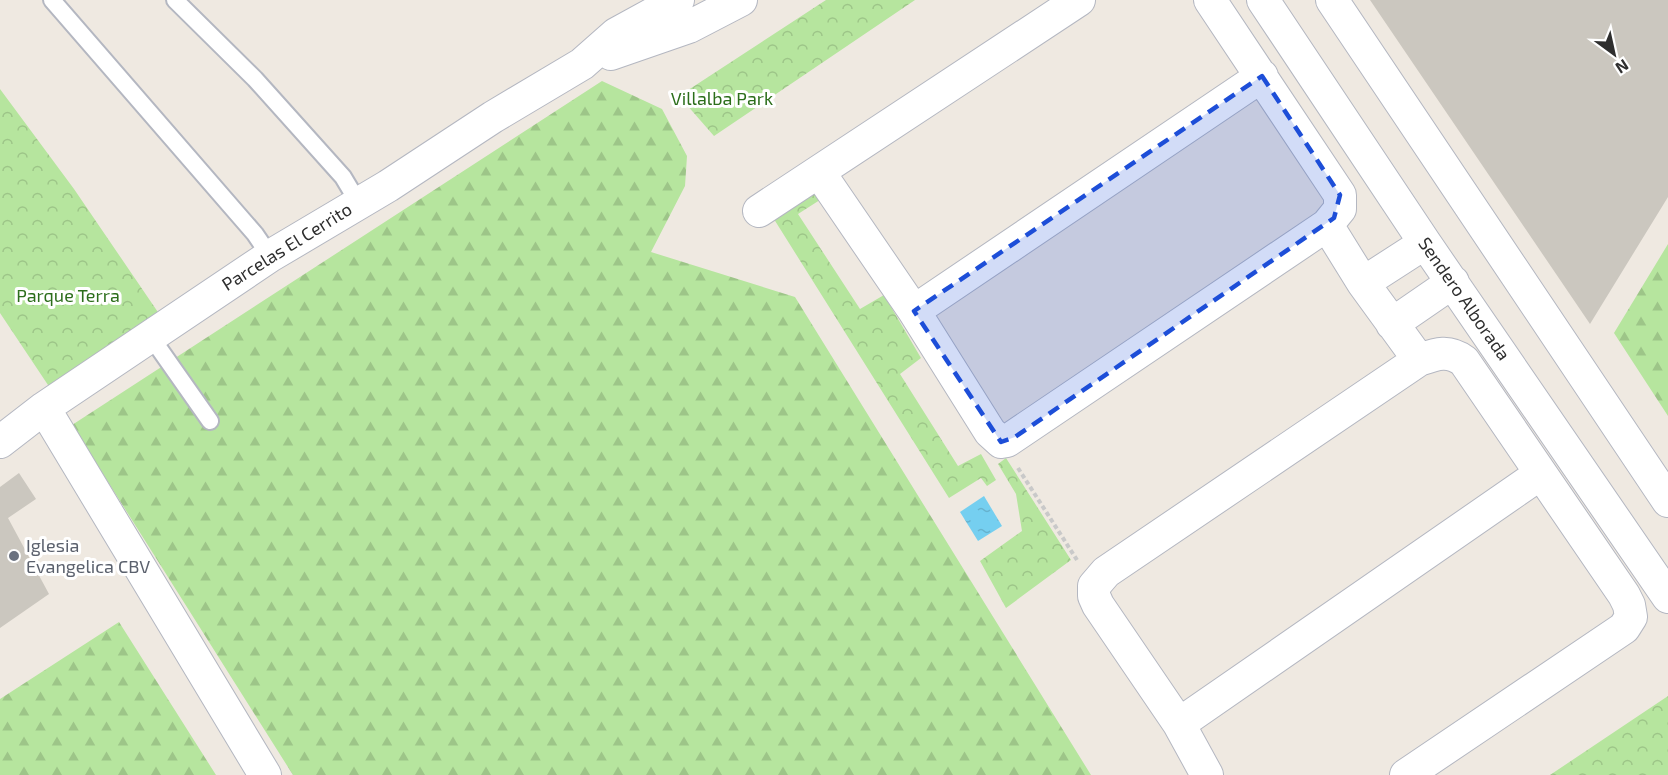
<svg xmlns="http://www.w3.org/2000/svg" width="1668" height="775" viewBox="0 0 1668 775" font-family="'Exo 2',sans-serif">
<defs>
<pattern id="forest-firs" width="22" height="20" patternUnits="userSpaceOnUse" patternTransform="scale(1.5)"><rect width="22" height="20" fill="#b6e59e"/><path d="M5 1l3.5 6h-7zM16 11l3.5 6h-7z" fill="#9dc588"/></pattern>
<pattern id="park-crowns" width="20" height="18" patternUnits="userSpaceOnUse" patternTransform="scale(1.5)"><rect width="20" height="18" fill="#b6e59e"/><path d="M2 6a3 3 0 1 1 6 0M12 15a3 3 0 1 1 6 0" fill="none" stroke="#9dc588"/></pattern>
<pattern id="water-ripples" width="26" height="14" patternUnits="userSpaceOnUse" patternTransform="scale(1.5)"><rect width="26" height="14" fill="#75cff0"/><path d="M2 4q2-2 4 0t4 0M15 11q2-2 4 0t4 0" fill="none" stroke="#66b2ce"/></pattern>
</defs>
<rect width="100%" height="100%" fill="#efe9e1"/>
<path fill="url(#forest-firs)" d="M 602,81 L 662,109 L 687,156 L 685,186 L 651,252 L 795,297 L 1091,775 L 293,775 L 72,425 Z
M 1668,244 L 1668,416 L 1614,333 Z
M 119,622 L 216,775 L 0,775 L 0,699 Z"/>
<path fill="url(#park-crowns)" d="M 826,0 L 915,0 L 714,136 L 679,96 Z
M 0,89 L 74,189 L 164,321 L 56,397 L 0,313 Z
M 813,188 L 823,198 L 798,214 L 860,309 L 884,295 L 921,358 L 900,374 L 958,466 L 981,454 L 996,480 L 987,486 L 981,478 L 949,498 L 772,216 Z
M 1006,458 L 1071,560 L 1006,608 L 980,561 L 1022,531 L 1016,494 L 998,464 Z
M 1668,696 L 1668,775 L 1550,775 Z"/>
<path fill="url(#water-ripples)" d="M 984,496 L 1002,526 L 978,541 L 960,512 Z"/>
<path fill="#cbc7bf" d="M 1370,0 L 1668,0 L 1668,197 L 1590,324 Z
M 19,473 L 36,499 L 8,518 L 49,594 L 0,628 L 0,487 Z"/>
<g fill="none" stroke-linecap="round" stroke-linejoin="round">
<g stroke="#b4b7c1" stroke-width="20">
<path id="lane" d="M 52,0 L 255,234 L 270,256
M 175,0 L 255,79 L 343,177 L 358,202
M 151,337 L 210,421"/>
</g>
<g stroke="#b4b7c1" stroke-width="34">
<path id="street" d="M 1263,0 L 1425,243 L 1668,597
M 1332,0 L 1668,501
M 611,54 L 689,27 L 741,0
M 819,172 L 914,311 L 990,432 L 1001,442 L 1007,441 L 1327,225 L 1340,209 L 1340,195 L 1210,0
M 759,211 L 1079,0
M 1327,225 L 1363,283 L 1419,360
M 1363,283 L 1425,243
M 914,311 L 1262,76
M 1392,324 L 1453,282
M 44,408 L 265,775
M 0,442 L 44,408 L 270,256 L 388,186 L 493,117 L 582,64 L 616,34 L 678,0
M 1179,724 L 1540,474
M 1207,775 L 1179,724 L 1098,605 L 1094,596 L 1094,586 L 1106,572 L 1419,360 C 1436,354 1448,349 1464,361 L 1624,595 L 1629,605 L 1631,617 L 1624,628 L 1406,775"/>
</g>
<path stroke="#c9c9c9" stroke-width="4" stroke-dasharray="4.5 3" stroke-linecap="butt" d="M 1018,468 L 1077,560"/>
<use href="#lane" stroke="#fff" stroke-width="16"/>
<use href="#street" stroke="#fff" stroke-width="32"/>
</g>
<path fill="#1d4ed8" fill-opacity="0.2" stroke="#1d4ed8" stroke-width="4.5" stroke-dasharray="12 8" stroke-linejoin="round" d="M 1262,76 L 1340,195 L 1334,218 L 1015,437 L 1001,442 L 914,311 Z"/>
<circle fill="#6b7280" stroke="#fff" stroke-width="2" cx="14" cy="556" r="6"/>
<g text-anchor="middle" stroke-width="6" stroke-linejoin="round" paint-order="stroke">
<g font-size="18" fill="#2c6e1b" stroke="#fff">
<text x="722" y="105">Villalba Park</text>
<text x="68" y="302">Parque Terra</text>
</g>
<g font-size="18" fill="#2e2e2e" stroke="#fff">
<text transform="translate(287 247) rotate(-32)" y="6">Parcelas El Cerrito</text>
<text transform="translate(1464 299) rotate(55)" y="6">Sendero Alborada</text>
</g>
<g font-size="18" fill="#5b616d" stroke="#fff" text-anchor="start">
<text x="26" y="552">Iglesia<tspan x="26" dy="21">Evangelica CBV</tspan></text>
</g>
</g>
<g transform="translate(1614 54) rotate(147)" stroke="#ffffff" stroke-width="4.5" paint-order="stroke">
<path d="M0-4.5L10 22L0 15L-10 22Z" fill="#2e2e2e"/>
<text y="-9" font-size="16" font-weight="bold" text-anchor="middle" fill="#2e2e2e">N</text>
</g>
</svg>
